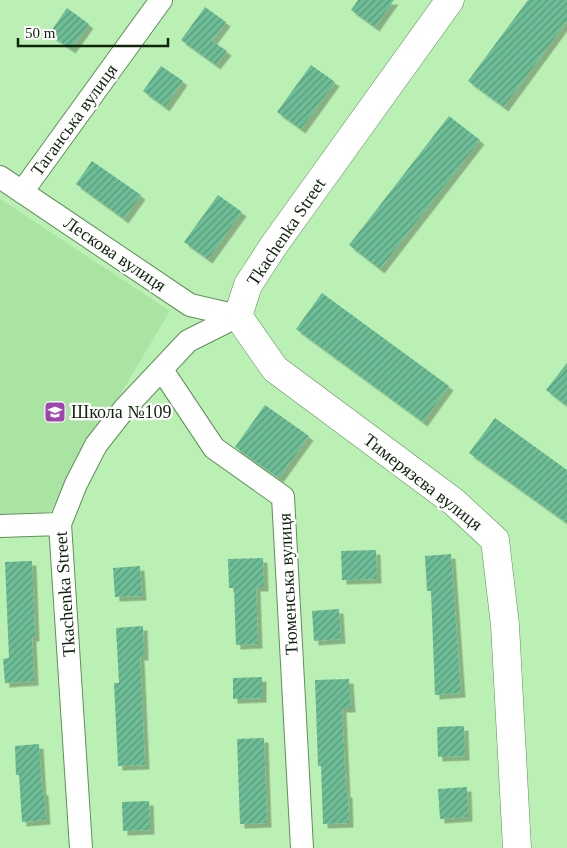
<svg xmlns="http://www.w3.org/2000/svg" width="567" height="848" viewBox="0 0 567 848" font-family="Georgia,serif">
<defs>
<pattern id="building-hatch" width="6" height="6" patternUnits="userSpaceOnUse" patternTransform="scale(1.25)"><rect width="6" height="6" fill="#6dbd97"/><path d="M-1 1l2-2M0 6l6-6M5 7l2-2" fill="none" stroke="#58997a"/></pattern>
<filter id="shadow"><feDropShadow dx="4.5" dy="4.5" stdDeviation="0" flood-color="#0004"/></filter>
</defs>
<rect width="100%" height="100%" fill="#baf0b3"/>
<path fill="#aae4a2" d="M 0,199 L 170,311 L 50,512 L 0,514 Z"/>
<path fill="url(#building-hatch)" filter="url(#shadow)" d="M 358,0 L 394,0 L 375,27 L 351,10 Z
M 528,0 L 567,0 L 567,21 L 504,107 L 468,81 Z
M 205,7 L 226,22 L 212,41 L 227,51 L 216,65 L 181,40 Z
M 67,8 L 89,24 L 71,49 L 49,34 Z
M 311,65 L 335,82 L 301,129 L 277,112 Z
M 161,66 L 183,81 L 165,107 L 143,91 Z
M 449,116 L 480,140 L 380,269 L 349,245 Z
M 92,161 L 141,195 L 124,219 L 76,184 Z
M 218,195 L 242,212 L 208,259 L 184,242 Z
M 322,293 L 449,386 L 423,422 L 296,329 Z
M 567,363 L 567,406 L 546,390 Z
M 265,405 L 309,436 L 279,478 L 235,447 Z
M 495,418 L 567,470 L 567,523 L 469,453 Z
M 376,550 L 377,579 L 342,580 L 341,551 Z
M 451,554 L 461,693 L 435,695 L 431,591 L 427,591 L 425,556 Z
M 263,558 L 264,587 L 256,587 L 258,644 L 236,645 L 234,588 L 229,588 L 228,559 Z
M 32,561 L 35,637 L 32,637 L 34,681 L 5,683 L 3,659 L 9,658 L 5,562 Z
M 140,566 L 142,596 L 115,597 L 113,568 Z
M 339,609 L 341,639 L 314,641 L 312,611 Z
M 143,626 L 144,656 L 140,656 L 145,765 L 118,766 L 114,683 L 119,683 L 116,628 Z
M 262,677 L 262,698 L 233,699 L 233,678 Z
M 349,679 L 351,708 L 342,708 L 346,793 L 348,793 L 349,823 L 323,824 L 321,766 L 318,766 L 315,680 Z
M 464,726 L 465,756 L 438,757 L 437,727 Z
M 264,738 L 267,823 L 240,824 L 237,739 Z
M 39,744 L 42,791 L 44,791 L 46,820 L 22,822 L 19,775 L 16,775 L 15,746 Z
M 467,787 L 468,817 L 440,819 L 438,789 Z
M 149,801 L 150,830 L 123,831 L 122,802 Z"/>
<g fill="none" stroke-linecap="round" stroke-linejoin="round">
<g stroke="#5e9058" stroke-width="24">
<path id="minor" d="M 0,177 L 190,305 L 238,316
M 22,192 L 161,0
M 162,370 L 214,448 L 283,497 L 302,848
M 0,526 L 60,524
M 81,848 L 60,524 L 76,484 L 96,445 L 125,408 L 188,341 L 238,316"/>
</g>
<g stroke="#5e9058" stroke-width="29">
<path id="tertiary" d="M 450,0 L 274,245 L 248,285 L 238,316 L 275,369 L 454,502 L 495,540 L 505,625 L 517,848"/>
</g>
<use href="#minor" stroke="#fff" stroke-width="22"/>
<use href="#tertiary" stroke="#fff" stroke-width="28"/>
</g>
<defs>
<g id="school-square" transform="scale(1.125)"><rect x="-9" y="-9" width="18" height="18" rx="4" fill="#9f44ae" stroke="#fff"/><path d="M0-5L7-2L0 1L-7-2ZM-4 1L0 2.5L4 1V4Q0 6-4 4Z" fill="#fff"/></g>
</defs>
<g fill-rule="evenodd">
<use href="#school-square" x="55" y="412"/>
</g>
<g text-anchor="middle" stroke-width="4.5" stroke-linejoin="round" paint-order="stroke">
<g font-size="18" fill="#11250e" stroke="#fff">
<text transform="translate(74 120) rotate(-54)" y="6">Таганська вулиця</text>
<text transform="translate(286 232) rotate(-56)" y="6">Tkachenka Street</text>
<text transform="translate(115 254) rotate(34)" y="6">Лескова вулиця</text>
<text transform="translate(423 482) rotate(38)" y="6">Тимерязєва вулиця</text>
<text transform="translate(288 584) rotate(-93)" y="6">Тюменська вулиця</text>
<text transform="translate(65 594) rotate(-94)" y="6">Tkachenka Street</text>
</g>
<g font-size="18" fill="#11250e" stroke="#fff" text-anchor="start">
<text x="71" y="418">Школа №109</text>
</g>
</g>
<path d="M18 38v8h150v-8" fill="none" stroke="#11250e" stroke-width="2.5"/>
<text x="25" y="38" font-size="15" fill="#11250e" stroke="#ffffff" stroke-width="4" paint-order="stroke">50 m</text>
</svg>
